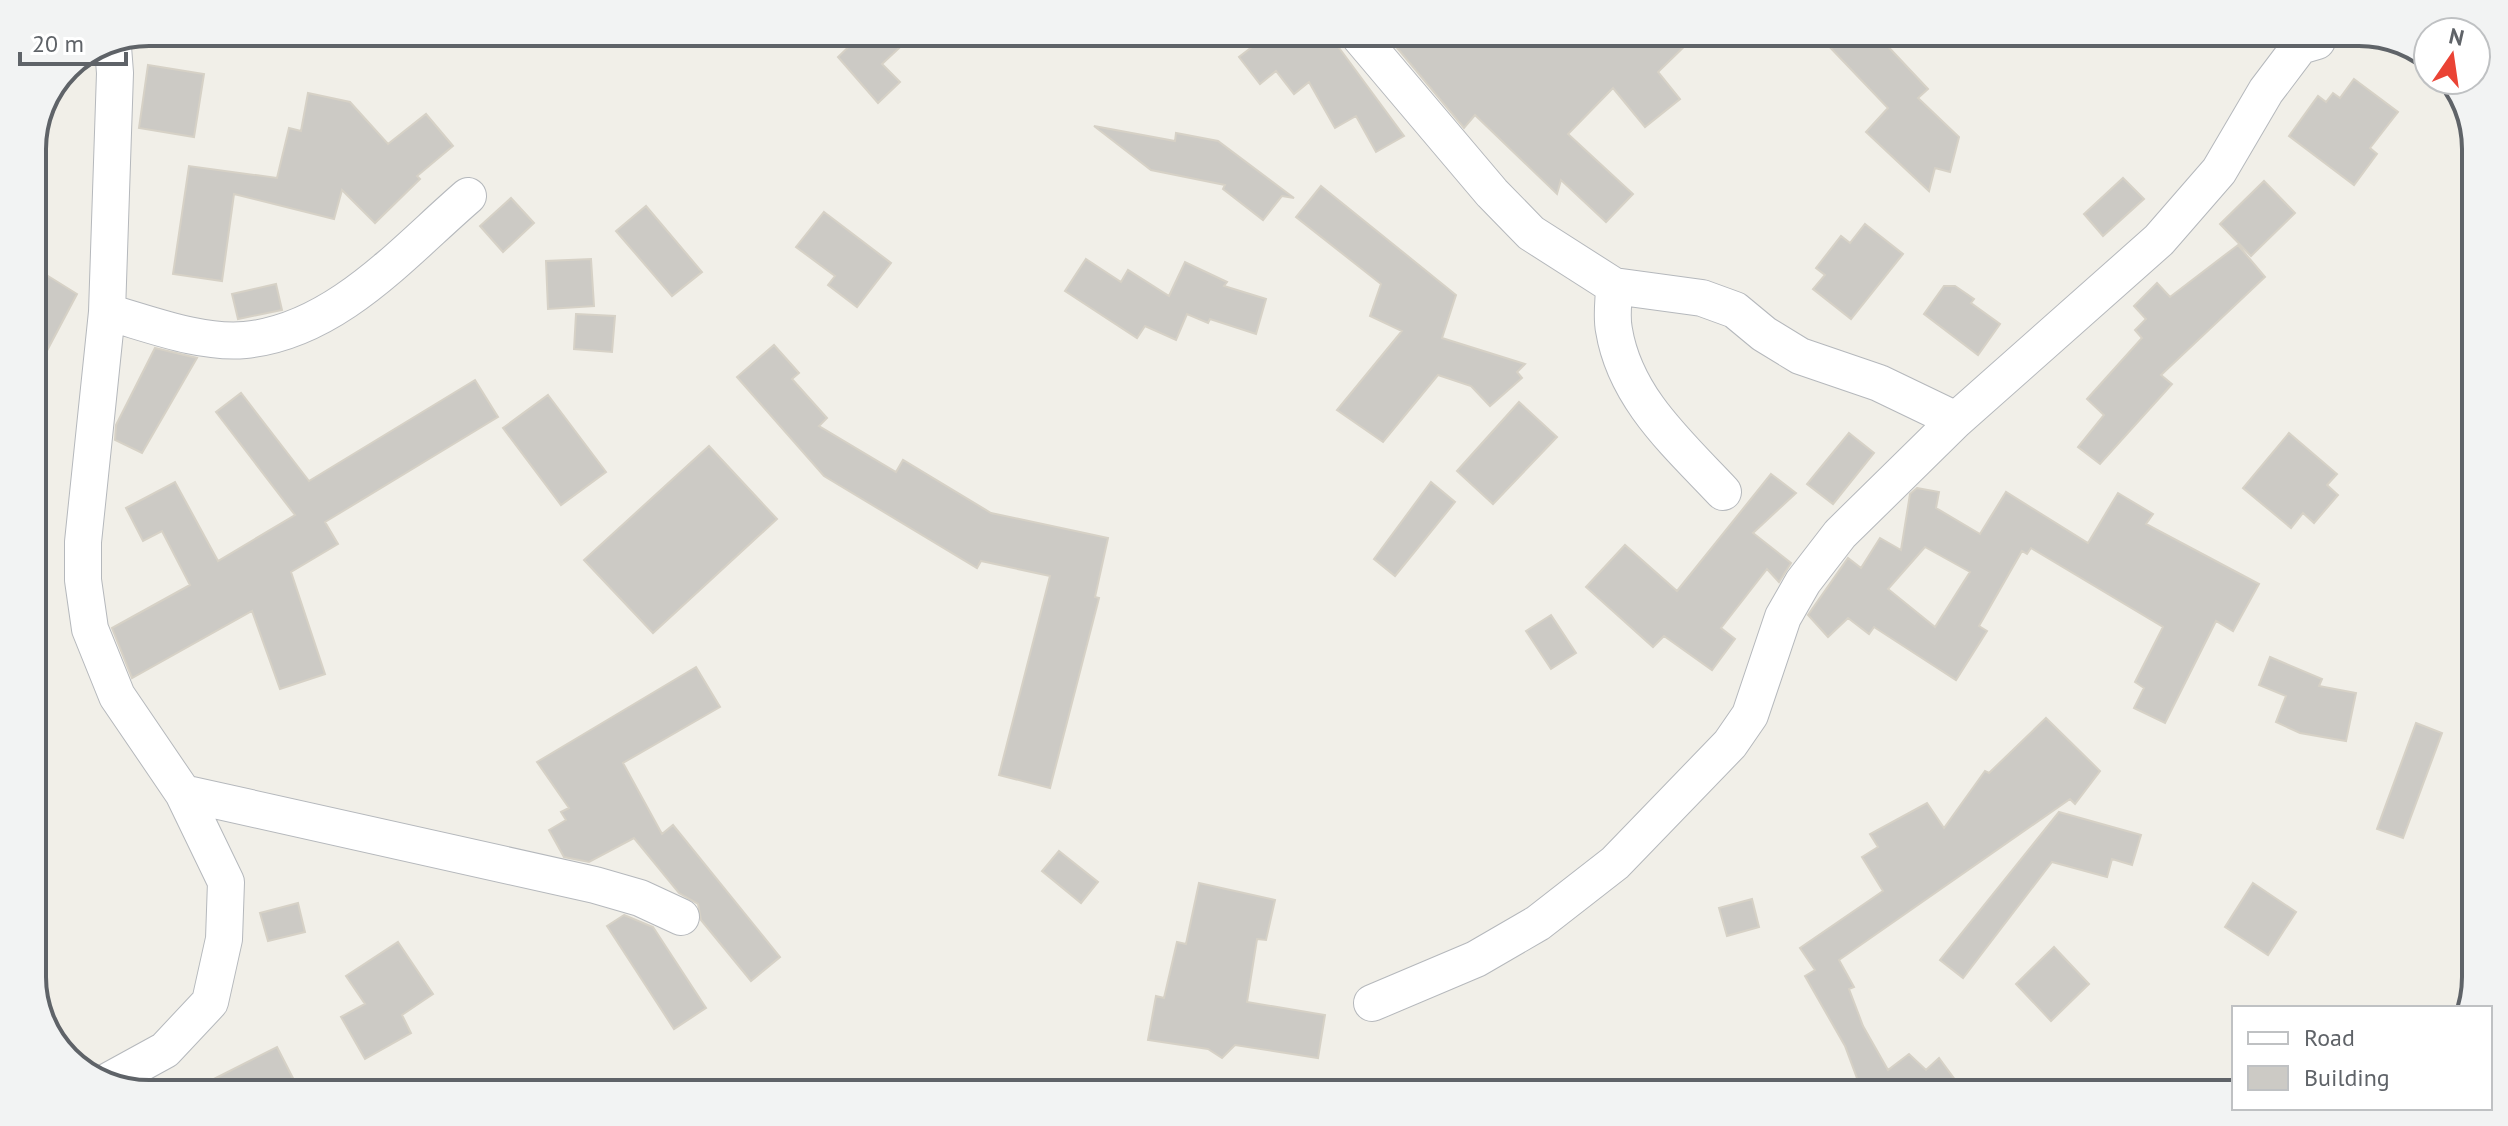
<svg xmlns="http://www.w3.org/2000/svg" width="2508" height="1126" viewBox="0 0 2508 1126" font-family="'PT Sans',sans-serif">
<rect width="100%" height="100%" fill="#f1efe8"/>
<path fill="#cccac5" stroke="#d6d1c6" stroke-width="2" fill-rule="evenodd" d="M 861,35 L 913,35 L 882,64 L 900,82 L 878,103 L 838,57 Z
M 1265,37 L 1331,37 L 1404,136 L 1376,152 L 1356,116 L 1335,128 L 1309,82 L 1294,94 L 1276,71 L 1260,84 L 1239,57 Z
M 1388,37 L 1527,38 L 1693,38 L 1658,72 L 1680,99 L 1645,127 L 1613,88 L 1568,134 L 1633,194 L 1606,222 L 1561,180 L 1557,194 L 1475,115 L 1464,128 Z
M 1822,39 L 1881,39 L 1928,89 L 1918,98 L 1959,137 L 1950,172 L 1935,168 L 1929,191 L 1866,132 L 1888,108 Z
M 148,65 L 204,74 L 194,137 L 139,128 Z
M 2354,79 L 2398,112 L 2370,148 L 2377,154 L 2354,185 L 2289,136 L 2318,96 L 2326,102 L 2333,93 L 2340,98 Z
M 308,93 L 350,102 L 388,144 L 426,114 L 453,146 L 417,176 L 420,179 L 375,223 L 342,190 L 334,219 L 234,194 L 222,281 L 173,274 L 189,166 L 277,178 L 289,128 L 301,131 Z
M 1094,126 L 1175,141 L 1176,133 L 1218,141 L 1294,198 L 1282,196 L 1263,220 L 1223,189 L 1225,185 L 1151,170 Z
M 2123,178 L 2144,199 L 2103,236 L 2084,214 Z
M 2264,181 L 2295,213 L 2251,256 L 2220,224 Z
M 1321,186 L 1456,295 L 1442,338 L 1525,364 L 1517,372 L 1522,378 L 1490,406 L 1471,386 L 1438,375 L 1383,442 L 1337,410 L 1402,331 L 1370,316 L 1381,284 L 1296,217 Z
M 511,198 L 534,223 L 503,252 L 480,226 Z
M 646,206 L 702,272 L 672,296 L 616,231 Z
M 824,212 L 891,263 L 857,307 L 828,285 L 835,276 L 796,247 Z
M 1865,224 L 1903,254 L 1851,319 L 1813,289 L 1825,275 L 1816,268 L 1841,236 L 1850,243 Z
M 2238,245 L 2265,277 L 2161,375 L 2172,384 L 2100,464 L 2078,447 L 2104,415 L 2087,399 L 2142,338 L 2135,330 L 2146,319 L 2134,306 L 2157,283 L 2170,297 Z
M 591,259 L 594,306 L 548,309 L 546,261 Z
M 1086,259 L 1121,282 L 1128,270 L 1169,296 L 1185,262 L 1227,282 L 1224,286 L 1266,299 L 1256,334 L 1210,319 L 1208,323 L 1187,314 L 1176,340 L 1145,326 L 1137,338 L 1065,291 Z
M 32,266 L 77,294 L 32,379 Z
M 276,284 L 282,310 L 238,319 L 232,294 Z
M 1944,286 L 1955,286 L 1974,299 L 1971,303 L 2000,324 L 1978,355 L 1924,314 Z
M 576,314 L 615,316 L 612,352 L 574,349 Z
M 774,345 L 799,373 L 792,379 L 827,418 L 819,426 L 896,472 L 903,460 L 991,513 L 1108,538 L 1095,597 L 1099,598 L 1050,788 L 999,775 L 1050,576 L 981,561 L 977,568 L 824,476 L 737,377 Z
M 155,348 L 197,358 L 142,453 L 115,440 L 116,425 Z
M 475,380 L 498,417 L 325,522 L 338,544 L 291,572 L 325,674 L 280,689 L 252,611 L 132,678 L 112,628 L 190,585 L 162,531 L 143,541 L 126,508 L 175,482 L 218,561 L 295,515 L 216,412 L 241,393 L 309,481 Z
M 548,395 L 606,472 L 561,505 L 503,428 Z
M 1519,402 L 1557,437 L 1493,504 L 1457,471 Z
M 1849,433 L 1874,453 L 1833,504 L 1807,484 Z
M 2289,433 L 2337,474 L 2327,485 L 2338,495 L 2314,523 L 2303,513 L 2291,528 L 2243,488 Z
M 709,446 L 777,519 L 653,633 L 584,560 Z
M 1771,474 L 1796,493 L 1753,533 L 1791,563 L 1779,582 L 1767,569 L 1721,628 L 1735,639 L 1712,670 L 1664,636 L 1653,647 L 1586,587 L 1625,545 L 1677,591 Z
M 1431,482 L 1455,502 L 1395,576 L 1374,559 Z
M 1917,488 L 1939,492 L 1936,508 L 1980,534 L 2006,492 L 2088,543 L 2118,493 L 2153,514 L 2146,524 L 2259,584 L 2233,631 L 2216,621 L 2165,723 L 2134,708 L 2144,688 L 2135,682 L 2163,627 L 2031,548 L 2027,554 L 2022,551 L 1979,626 L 1987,631 L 1956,680 L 1874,627 L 1869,634 L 1848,618 L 1828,637 L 1808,615 L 1848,558 L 1861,568 L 1880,538 L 1901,550 L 1910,494 ZM 1925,547 L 1970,572 L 1935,627 L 1888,589 Z
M 1551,615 L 1576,653 L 1551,669 L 1526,631 Z
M 2270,657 L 2322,679 L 2319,686 L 2356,693 L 2346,741 L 2300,733 L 2276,722 L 2286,696 L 2259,685 Z
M 696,667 L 720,707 L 623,763 L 662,834 L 673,825 L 780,957 L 751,981 L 701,920 L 698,904 L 679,893 L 634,838 L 589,862 L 564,857 L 549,830 L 566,820 L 561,812 L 569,808 L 537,762 Z
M 2046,718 L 2100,771 L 2075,804 L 2070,799 L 1839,960 L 1854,987 L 1849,989 L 1863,1026 L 1888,1070 L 1909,1054 L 1926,1070 L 1939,1058 L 1964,1092 L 1857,1092 L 1861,1089 L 1845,1046 L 1805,976 L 1815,970 L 1800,948 L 1883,891 L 1862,857 L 1878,847 L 1870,834 L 1927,803 L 1944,828 L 1985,771 L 1989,773 Z
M 2416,723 L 2442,733 L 2403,838 L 2377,829 Z
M 2059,812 L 2141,835 L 2132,865 L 2112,859 L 2107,877 L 2052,862 L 1963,978 L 1940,960 Z
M 1059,851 L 1098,882 L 1081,903 L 1042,871 Z
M 1199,883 L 1275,900 L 1266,940 L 1257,939 L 1247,1002 L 1325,1015 L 1318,1058 L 1235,1045 L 1222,1058 L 1208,1049 L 1148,1040 L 1156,996 L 1164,998 L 1177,942 L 1186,944 Z
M 2253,883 L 2296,912 L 2268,955 L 2225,927 Z
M 1752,899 L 1759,927 L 1727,936 L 1719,908 Z
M 298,903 L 305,932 L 268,941 L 260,913 Z
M 624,915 L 653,927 L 706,1008 L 674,1029 L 607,926 Z
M 398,942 L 433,994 L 402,1015 L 411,1033 L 365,1059 L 341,1017 L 365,1004 L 346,976 Z
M 2054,947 L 2089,984 L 2051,1021 L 2016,984 Z
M 277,1047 L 297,1086 L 202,1085 Z"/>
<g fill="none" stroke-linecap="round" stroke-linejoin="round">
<g stroke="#b5b8bc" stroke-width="38">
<path id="minor" d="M 1360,37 L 1492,193 L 1531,233 L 1614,286 L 1702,298 L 1735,310 L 1764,334 L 1800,356 L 1879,383 L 1956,420
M 1614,286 C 1614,300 1611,316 1614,330 C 1625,398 1678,444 1723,492
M 107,312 C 150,324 200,344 245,340 C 336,331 402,253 468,196
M 183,793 L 595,885 L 640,898 L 681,917
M 1372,1003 L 1476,959 L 1538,923 L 1615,863 L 1730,744 L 1750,715 L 1783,617 L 1803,582 L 1840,534 L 1956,420 L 2159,240 L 2219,171 L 2266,91 L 2300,46 L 2317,41
M 103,1084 L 165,1050 L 210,1002 L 224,939 L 226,882 L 183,793 L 117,696 L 90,629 L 83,580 L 83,542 L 107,312 L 115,73 L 113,47"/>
</g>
<use href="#minor" stroke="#fff" stroke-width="36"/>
</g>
<path d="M0 0H2508V1126H0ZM149 46H2359A103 103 0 0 1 2462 149V977A103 103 0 0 1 2359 1080H149A103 103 0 0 1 46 977V149A103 103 0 0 1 149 46Z" fill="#f2f3f3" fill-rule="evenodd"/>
<path fill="none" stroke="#5f6368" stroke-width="4" d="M149 46H2359A103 103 0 0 1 2462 149V977A103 103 0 0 1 2359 1080H149A103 103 0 0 1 46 977V149A103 103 0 0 1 149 46Z"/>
<rect x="2232" y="1006" width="260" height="104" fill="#ffffff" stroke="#bfc1c3" stroke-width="2"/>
<rect x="2248" y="1032" width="40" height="12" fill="#ffffff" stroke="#bfc1c3" stroke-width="2"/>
<text x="2304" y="1046" font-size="24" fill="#5f6368">Road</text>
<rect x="2248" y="1066" width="40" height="24" fill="#cccac5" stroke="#bfc1c3" stroke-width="2"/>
<text x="2304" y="1086" font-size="24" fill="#5f6368">Building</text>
<g transform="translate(2452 56) rotate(13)"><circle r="38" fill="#ffffff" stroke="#bfc1c3" stroke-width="2"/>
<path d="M0-6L14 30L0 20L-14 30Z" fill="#ea4335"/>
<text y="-12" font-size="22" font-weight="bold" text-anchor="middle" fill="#5f6368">N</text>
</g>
<path d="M20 52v12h106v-12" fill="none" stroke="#5f6368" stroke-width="4"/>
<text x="32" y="52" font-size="24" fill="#5f6368" stroke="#ffffff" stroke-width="6" paint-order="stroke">20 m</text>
</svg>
